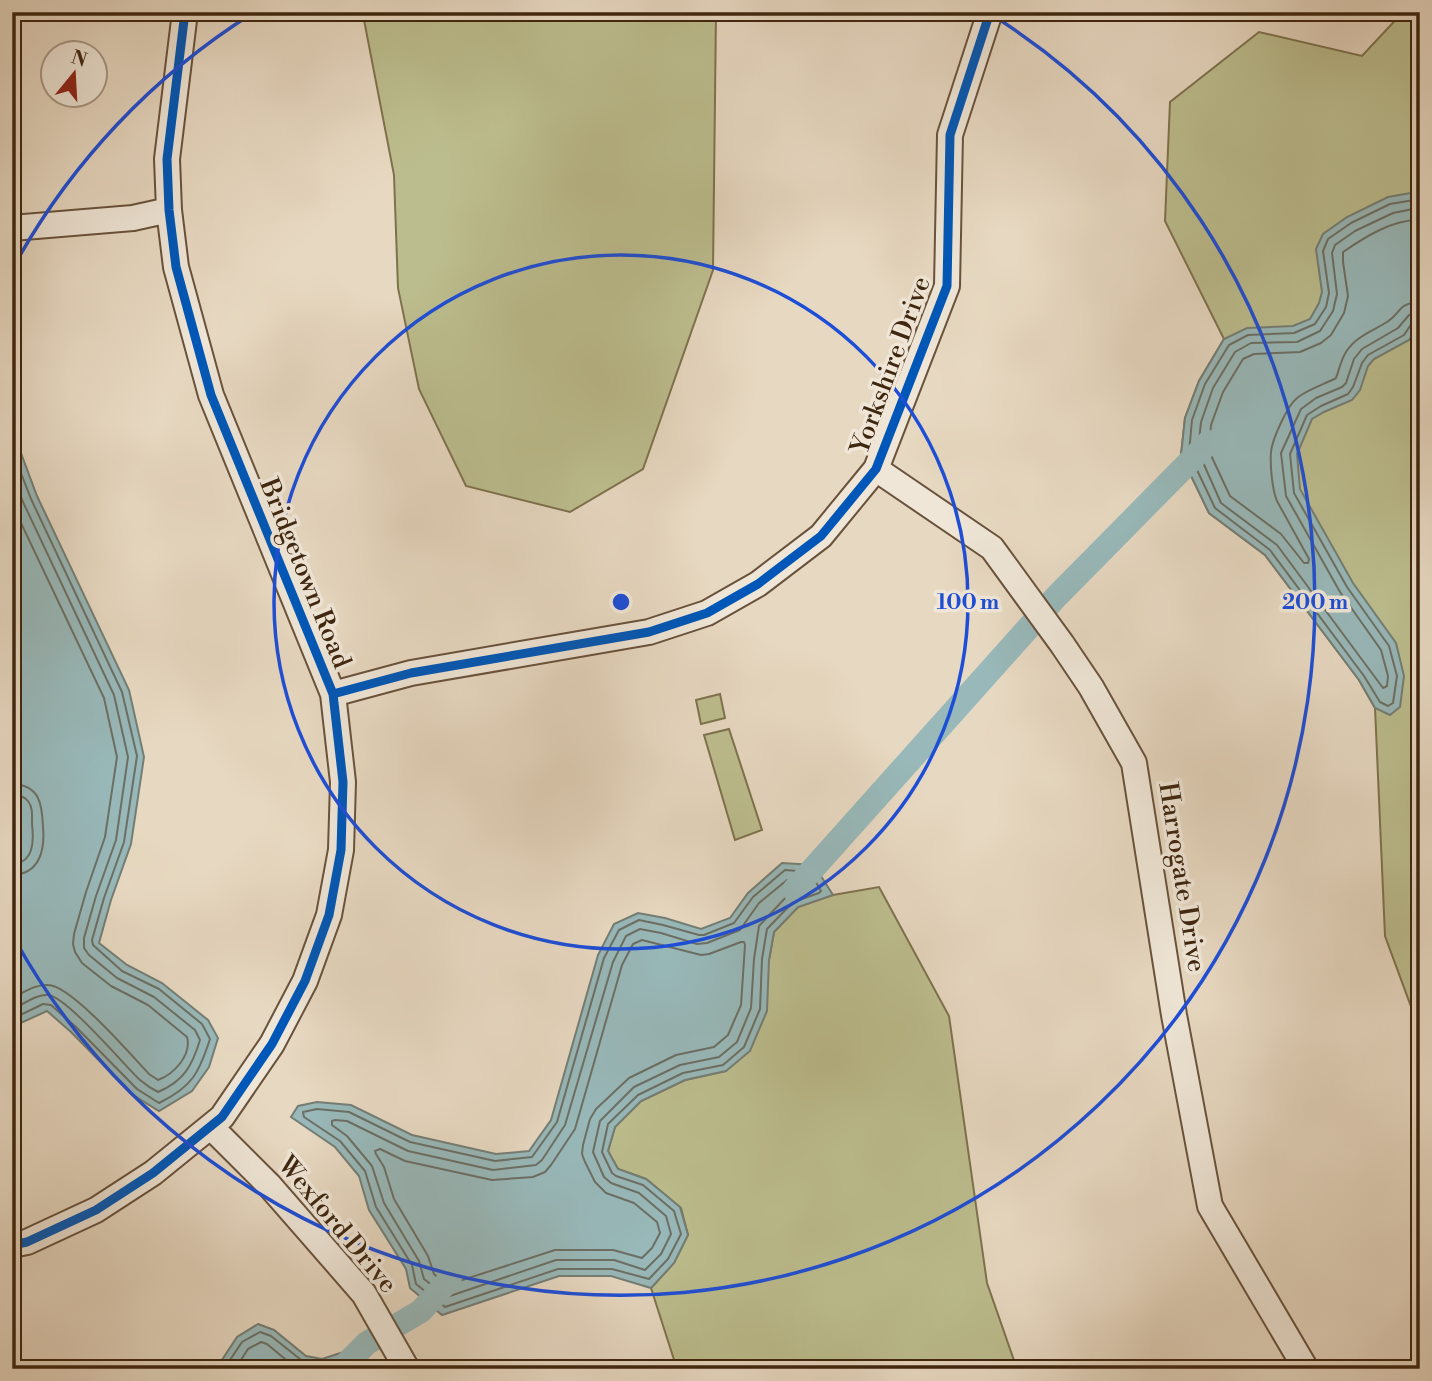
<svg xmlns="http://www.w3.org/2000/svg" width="1432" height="1381" viewBox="0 0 1432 1381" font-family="'Libre Bodoni',serif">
<rect width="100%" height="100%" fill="#e7d8c1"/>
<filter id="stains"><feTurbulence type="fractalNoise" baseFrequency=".00286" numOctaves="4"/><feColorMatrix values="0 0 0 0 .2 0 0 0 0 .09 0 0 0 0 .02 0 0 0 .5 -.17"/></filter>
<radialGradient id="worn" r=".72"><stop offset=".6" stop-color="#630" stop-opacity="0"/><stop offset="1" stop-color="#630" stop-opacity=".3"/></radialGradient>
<path fill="#bcbd8e" stroke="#7e724e" stroke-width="2" d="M 368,12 L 716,12 L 713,270 L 643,469 L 570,512 L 466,486 L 419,389 L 398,288 L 394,175 L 364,20 Z
M 1403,12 L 1420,12 L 1420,1031 L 1385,936 L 1375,708 L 1359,680 L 1265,555 L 1209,513 L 1181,455 L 1185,418 L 1199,381 L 1224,339 L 1165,221 L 1170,102 L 1259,32 L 1362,56 Z
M 720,694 L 725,718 L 701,724 L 696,700 Z
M 729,729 L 762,830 L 735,840 L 704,735 Z
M 879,887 L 949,1016 L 987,1283 L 1017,1369 L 677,1369 L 651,1288 L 674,1263 L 688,1235 L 681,1208 L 646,1179 L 618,1169 L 608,1151 L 615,1127 L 641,1101 L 685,1080 L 726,1071 L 769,960 L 774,932 L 798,907 L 833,895 Z"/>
<path fill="#98b8b9" stroke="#747e75" stroke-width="2" d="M 1416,192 L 1420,199 L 1420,320 L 1418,327 L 1409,340 L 1374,359 L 1368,366 L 1360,390 L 1352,400 L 1324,412 L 1312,419 L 1297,454 L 1300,489 L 1353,583 L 1396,643 L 1404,676 L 1400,707 L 1390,715 L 1375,708 L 1359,680 L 1265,555 L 1209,513 L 1181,455 L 1185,418 L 1199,381 L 1224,339 L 1247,328 L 1293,326 L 1310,319 L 1319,303 L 1322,292 L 1316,249 L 1323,234 L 1347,217 L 1388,197 Z
M 12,429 L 37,496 L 129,690 L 144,757 L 131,844 L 111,900 L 99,943 L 127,965 L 162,983 L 208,1020 L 218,1038 L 209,1067 L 192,1091 L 159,1111 L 133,1095 L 71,1032 L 47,1011 L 12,1027 L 12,863 L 18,838 L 12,761 Z
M 782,863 L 814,865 L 833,895 L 798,907 L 774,932 L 769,960 L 767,1011 L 750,1051 L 726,1071 L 685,1080 L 641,1101 L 615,1127 L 608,1151 L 618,1169 L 646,1179 L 680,1207 L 688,1235 L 674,1263 L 651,1288 L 611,1276 L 559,1276 L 442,1315 L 410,1288 L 406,1269 L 369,1210 L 359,1176 L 335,1147 L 291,1117 L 298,1106 L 317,1102 L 351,1105 L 412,1135 L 496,1154 L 529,1151 L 551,1120 L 598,955 L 614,924 L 638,913 L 665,918 L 701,929 L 730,918 L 748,893 Z
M 258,1324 L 274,1330 L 306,1356 L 322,1359 L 347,1351 L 359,1362 L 356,1369 L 216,1369 L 237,1337 Z"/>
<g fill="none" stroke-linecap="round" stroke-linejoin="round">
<path stroke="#6c6f64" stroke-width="2" d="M 1420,200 L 1414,200 L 1390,204 L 1351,223 L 1328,239 L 1323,251 L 1329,293 L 1326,307 L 1315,324 L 1294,333 L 1248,335 L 1229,345 L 1205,384 L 1192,420 L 1189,453 L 1215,508 L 1270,550 L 1364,676 L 1380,702 L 1388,706 L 1393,703 L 1397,676 L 1389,646 L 1347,587 L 1294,493 L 1290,454 L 1307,415 L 1321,406 L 1348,394 L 1353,387 L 1362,363 L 1368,355 L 1404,335 L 1412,323 L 1420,321
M 1420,209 L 1413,209 L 1393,213 L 1355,231 L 1335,245 L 1332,253 L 1337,294 L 1333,311 L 1320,331 L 1297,342 L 1251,343 L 1235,352 L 1213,388 L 1201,422 L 1198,451 L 1221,503 L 1277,545 L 1383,688 L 1387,686 L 1388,676 L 1381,650 L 1340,592 L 1286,496 L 1281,453 L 1301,409 L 1316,398 L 1342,387 L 1346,383 L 1354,359 L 1362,349 L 1398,328 L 1409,315 L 1420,313
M 1420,220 C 1393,219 1365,237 1343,252 L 1343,262 L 1348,296 L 1344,313 L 1331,335 L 1321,343 L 1300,352 L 1254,354 L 1243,359 L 1223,392 L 1211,425 L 1209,451 L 1230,496 L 1281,534 L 1304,563 L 1308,563 L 1309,559 L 1277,501 C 1272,489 1270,465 1271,452 C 1272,440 1287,406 1297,398 C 1308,389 1323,385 1336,378 C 1339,370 1341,360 1346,352 C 1356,336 1373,331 1387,322 C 1401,313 1398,303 1420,302
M 12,450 L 31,499 L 122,692 L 137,756 L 124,842 L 104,898 L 92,940 L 93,945 L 122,971 L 159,989 L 202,1024 L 210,1039 C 199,1073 192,1087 159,1103 L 137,1089 L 76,1027 L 51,1005 L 43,1004 L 12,1019
M 12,475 L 23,502 L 114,695 L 128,757 L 116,840 L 96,896 L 84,938 L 84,948 L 89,955 L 117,978 L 154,997 L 195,1030 L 200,1040 C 192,1066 184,1081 158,1092 C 152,1089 146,1085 140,1080 C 124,1065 66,996 48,995 C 36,994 22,1005 12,1010
M 12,504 L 104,698 L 117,757 L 105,837 L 86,892 L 74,934 L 73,944 L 75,952 L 82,963 L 111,986 L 148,1005 L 187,1037 C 192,1055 174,1074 158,1080 L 149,1074 C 131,1055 71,985 48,985 C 35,984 23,993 12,998
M 12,784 C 40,785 42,804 43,827 C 45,850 40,874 12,875
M 12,795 C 19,795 24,796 28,801 C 33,807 32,816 32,824 C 34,841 34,863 12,864
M 785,870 L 810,872 L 821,891 L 819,893 L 793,902 L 767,929 L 762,959 L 760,1009 L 744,1047 L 723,1065 L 683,1073 L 638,1095 L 608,1124 L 602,1152 L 612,1173 L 616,1176 L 643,1185 L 674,1211 L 681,1234 L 668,1259 L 649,1279 L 612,1269 L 558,1269 L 445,1307 L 416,1284 L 412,1265 L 376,1207 L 365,1171 L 340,1141 L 304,1117 L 303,1112 L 317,1109 L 349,1112 L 410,1142 L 495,1161 L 532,1157 L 557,1122 L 604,958 L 619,930 L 639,920 L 663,925 L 699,935 L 704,935 L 734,923 L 753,897 Z
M 787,880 L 804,880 L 807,886 L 805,888 L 788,895 L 759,926 L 754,959 L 751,1008 L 737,1042 L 719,1057 L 680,1065 L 634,1087 L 600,1121 L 593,1152 L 604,1177 L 611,1183 L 639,1193 L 666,1216 L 671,1234 L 661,1254 L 645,1270 L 614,1260 L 556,1260 L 447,1297 L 424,1279 L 419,1261 L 384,1203 L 372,1166 L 347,1136 L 332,1125 L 332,1121 L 335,1120 L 347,1121 L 408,1151 L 493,1170 L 536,1165 L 542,1160 L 565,1125 L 613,962 L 626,936 L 640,929 L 661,933 L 697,944 L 707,943 L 740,930 L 759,903 Z
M 642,940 L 701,955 L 709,954 L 741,942 L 744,942 L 745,945 L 741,1005 L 728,1035 L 714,1047 L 676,1055 L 629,1078 L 596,1109 L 590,1119 L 583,1145 L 582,1154 L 585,1162 L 595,1182 L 606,1193 L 634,1203 L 657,1222 L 660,1233 L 652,1248 L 642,1258 L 613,1250 L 555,1250 L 447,1285 L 434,1274 L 428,1256 L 394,1199 L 384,1167 L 376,1154 L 375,1151 L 380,1149 L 405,1161 L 492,1180 L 533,1177 L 545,1172 L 551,1165 L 575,1129 L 622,965 L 633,944 Z
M 224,1369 L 242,1342 L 260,1332 L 271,1336 L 305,1363 L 323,1366 L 345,1359 L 350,1363 L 350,1369
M 235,1369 L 248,1349 L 261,1342 L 267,1344 L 297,1369"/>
<path stroke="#98b8b9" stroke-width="24" d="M 794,890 L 1056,597 L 1209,442
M 341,1369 L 367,1343 L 421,1311 L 450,1279"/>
<g stroke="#69523c" stroke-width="28">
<path id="minor" d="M 12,228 L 133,218 L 169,210
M 876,469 L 992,548 L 1062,644 L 1091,687 L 1134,763 L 1174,1015 L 1210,1206 L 1306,1369
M 333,694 L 411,673 L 649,632 L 707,613 L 758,584 L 821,536 L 876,469 L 947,286 L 950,135 L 990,12
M 211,1127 L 269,1185 L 364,1294 L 407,1369
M 12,1245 L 27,1242 L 96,1210 L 153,1173 L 222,1117 L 272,1044 L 305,981 L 329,915 L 341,850 L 343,782 L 333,694 L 211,395 L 176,267 L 169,210 L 167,159 L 185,12"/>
</g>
<use href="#minor" stroke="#efe6d7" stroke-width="24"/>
<g stroke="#efe6d7" stroke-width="13">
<path id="cycleway" d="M 333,694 L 411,673 L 649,632 L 707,613 L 758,584 L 821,536 L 876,469 L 947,286 L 950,135 L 990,12
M 12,1245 L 27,1242 L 96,1210 L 153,1173 L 222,1117 L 272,1044 L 305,981 L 329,915 L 341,850 L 343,782 L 333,694 L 211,395 L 176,267 L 169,210 L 167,159 L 185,12"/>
</g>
<use href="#cycleway" stroke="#0057b8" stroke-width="9"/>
</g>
<g fill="none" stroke="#1d4ed8" stroke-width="3.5">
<circle cx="621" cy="602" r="347"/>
<path d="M14 266A694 694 0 0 1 253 13M989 13A694 694 0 1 1 14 938"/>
</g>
<g text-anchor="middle" stroke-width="7" stroke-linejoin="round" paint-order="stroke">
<g font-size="26" fill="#3f260f" stroke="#efe6d7">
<text transform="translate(890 365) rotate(-70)" y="9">Yorkshire Drive</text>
<text transform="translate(306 573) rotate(68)" y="9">Bridgetown Road</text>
<text transform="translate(1183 877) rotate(81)" y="9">Harrogate Drive</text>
<text transform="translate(338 1224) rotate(50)" y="9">Wexford Drive</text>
</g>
</g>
<circle cx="621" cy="602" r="10" fill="#1d4ed8" stroke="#efe6d7" stroke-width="3.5"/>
<g font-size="21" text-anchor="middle" font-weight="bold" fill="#1d4ed8" stroke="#efe6d7" stroke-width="7" stroke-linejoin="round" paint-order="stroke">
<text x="968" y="609">100 m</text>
<text x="1315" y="609">200 m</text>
</g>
<rect width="1432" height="1381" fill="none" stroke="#e7d8c1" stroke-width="42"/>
<rect x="14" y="14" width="1404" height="1353" fill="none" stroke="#3f260f" stroke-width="3.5"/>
<rect x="21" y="21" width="1390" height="1339" fill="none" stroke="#3f260f" stroke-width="2"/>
<g transform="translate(74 74) rotate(18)"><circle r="33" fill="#efe6d7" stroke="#a99987" stroke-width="2"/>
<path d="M0-5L12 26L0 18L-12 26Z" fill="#8f2418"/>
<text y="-10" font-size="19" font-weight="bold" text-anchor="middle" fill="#3f260f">N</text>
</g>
<rect width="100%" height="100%" filter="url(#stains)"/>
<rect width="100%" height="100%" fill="url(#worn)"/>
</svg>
